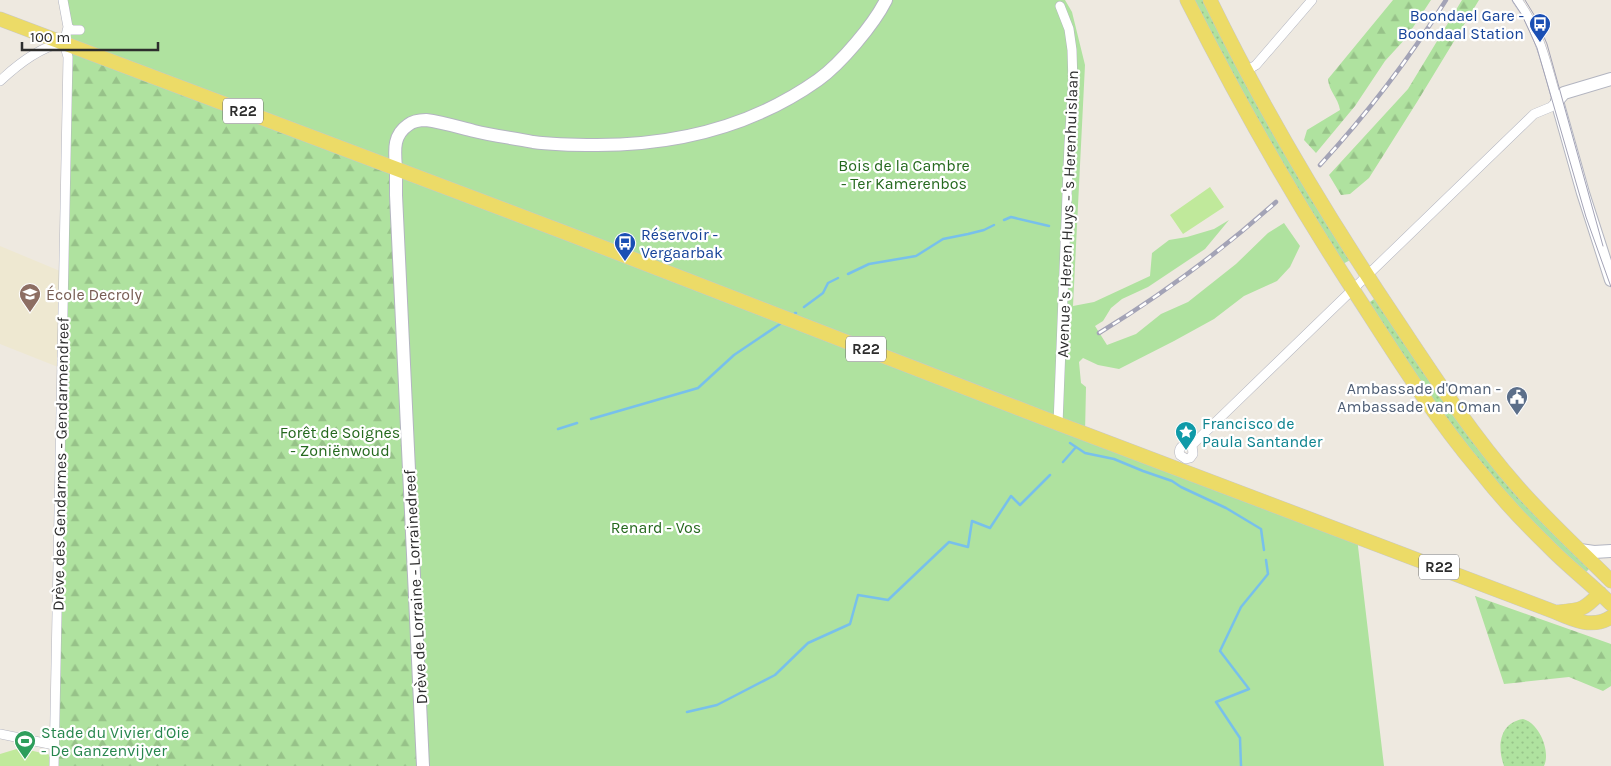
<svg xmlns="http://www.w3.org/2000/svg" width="1611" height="766" viewBox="0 0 1611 766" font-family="Karla,sans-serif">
<defs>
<pattern id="grass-dots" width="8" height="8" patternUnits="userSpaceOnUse" patternTransform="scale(1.25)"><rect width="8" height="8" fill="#afe29f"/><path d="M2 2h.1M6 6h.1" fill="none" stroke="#97c289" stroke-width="1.8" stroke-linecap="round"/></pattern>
<pattern id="forest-firs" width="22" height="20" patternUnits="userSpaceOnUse" patternTransform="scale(1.25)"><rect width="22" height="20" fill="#afe29f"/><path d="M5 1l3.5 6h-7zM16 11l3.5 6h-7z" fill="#97c289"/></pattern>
</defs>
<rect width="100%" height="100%" fill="#eee9e0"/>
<path fill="#eee8d1" d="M 0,246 L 60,271 L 58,367 L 0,344 Z"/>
<path fill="url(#grass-dots)" d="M 1192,0 L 1205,0 L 1352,259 L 1341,265 L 1308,212 Z
M 1377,297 L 1410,348 L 1591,567 L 1584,574 L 1534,527 L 1464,444 L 1367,304 Z
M 1523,719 C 1539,723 1551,751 1544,766 L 1504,766 C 1497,747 1499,723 1523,719 Z"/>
<path fill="url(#forest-firs)" d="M 1393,0 L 1431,0 L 1406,38 L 1385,61 L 1355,106 L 1316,153 L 1304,140 L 1307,130 L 1340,110 C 1338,97 1329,92 1328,79 Z
M 1462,0 L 1479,0 L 1417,102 L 1369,178 L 1350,194 L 1341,195 L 1329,175 L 1408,89 Z
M 71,45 L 575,233 L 1384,766 L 56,766 Z
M 1475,596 L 1611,644 L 1611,686 L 1603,691 L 1569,677 L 1504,684 Z"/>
<path fill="#afe29f" d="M 67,0 L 1065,0 L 1072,12 L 1085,65 L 1073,306 L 1094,302 L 1150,276 L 1152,253 L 1169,240 L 1187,237 L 1214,229 L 1229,220 L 1205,249 L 1148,287 L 1122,299 L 1111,308 L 1103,321 L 1095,326 L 1107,345 L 1136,334 L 1161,314 L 1188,302 L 1236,264 L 1268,233 L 1284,223 L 1300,246 L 1290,267 L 1277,281 L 1244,296 L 1214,319 L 1174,341 L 1119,369 L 1098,365 L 1083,358 L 1079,362 L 1081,383 L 1086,387 L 1085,433 L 1357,538 L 1384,766 L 426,766 L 398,172 L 71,45 Z"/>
<path fill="#c0e99b" d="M 1210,187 L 1224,207 L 1183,234 L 1170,215 Z
M 20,748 L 51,755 L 51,766 L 0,766 L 0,754 Z"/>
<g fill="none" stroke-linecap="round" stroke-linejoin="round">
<path stroke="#78c0eb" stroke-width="2.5" d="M 1004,220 L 1011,217 L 1049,226
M 848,274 L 869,264 L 916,256 L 943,239 L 968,234 L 984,230 L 994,225
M 804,307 L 823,293 L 828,283 L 838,278
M 795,313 L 796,313
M 591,419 L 698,388 L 734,355 L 780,324
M 558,429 L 577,423
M 1070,443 L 1085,453 L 1114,459 L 1143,471 L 1172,481 L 1181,487 L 1226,508 L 1261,529 L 1264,550
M 1063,462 L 1076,447
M 687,712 L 717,705 L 775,675 L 808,643 L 850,624 L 858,595 L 888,600 L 949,542 L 968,547 L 972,521 L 990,528 L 1011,496 L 1020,505 L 1050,475
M 1241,766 L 1240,738 L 1216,702 L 1249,689 L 1220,651 L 1241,607 L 1268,574 L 1266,560"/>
<g stroke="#b3b5c0" stroke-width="10">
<path id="street" d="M 63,0 L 68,27 L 64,43
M 68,27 L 72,30 L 80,30
M 1246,71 L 1256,65 L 1312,0
M 0,81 C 17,65 38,48 61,43
M 1058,424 L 1069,144 L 1073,84 L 1072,50 L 1069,29 L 1060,6
M 1186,445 L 1192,445 L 1193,454 L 1190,458 L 1186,459 L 1180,455 C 1178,449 1181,446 1186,445 Z
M 1192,445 L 1534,114 L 1551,107 L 1557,101 C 1547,66 1539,29 1517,0
M 0,734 L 54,745
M 54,766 L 68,57 L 64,43"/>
</g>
<g stroke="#b3b5c0" stroke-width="14">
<path id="secondary" d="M 1611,79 L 1564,93 L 1557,101 L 1583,193 L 1611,280
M 1580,550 L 1594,552 L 1611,551
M 423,766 L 396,195 C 396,187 396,178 396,169 C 395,152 392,136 408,125 C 413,121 420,120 426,120 C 442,122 458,127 474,131 C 494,136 514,138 533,142 C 555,145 576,145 597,145 C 676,145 753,126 818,80 C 832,70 845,56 856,43 C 867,30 878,16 886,0"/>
</g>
<g stroke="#c8c8c8" stroke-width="15">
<path id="primary" d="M 1187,0 C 1240,105 1298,207 1363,305 C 1399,361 1435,418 1478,469 C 1499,496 1522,521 1547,545 C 1567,566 1590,583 1611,604
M 1210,0 C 1265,113 1330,221 1400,325 C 1437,381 1474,437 1518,487 C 1547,520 1580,550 1611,581
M 0,19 L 566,233 L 1046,419 L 1555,612 C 1573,620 1593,629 1611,617
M 1558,612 C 1581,610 1584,610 1600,593"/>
</g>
<use href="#street" stroke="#fff" stroke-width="9"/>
<use href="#secondary" stroke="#fff" stroke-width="12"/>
<use href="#primary" stroke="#ecdb67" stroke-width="14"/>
<path stroke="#a3a3b6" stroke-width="1" d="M 1512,0 L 1522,15 L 1537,48 L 1586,217 L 1611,287
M 1525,0 L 1536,18 L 1547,44 L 1603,246"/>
<g stroke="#a3a3b6" stroke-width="4.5">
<path id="rail" d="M 1320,165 C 1367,114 1409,59 1446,0
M 1099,333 C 1163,294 1220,252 1276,202"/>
</g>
<use href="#rail" stroke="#fff" stroke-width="2.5" stroke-dasharray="8" stroke-linecap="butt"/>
</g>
<defs>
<g id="bus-pin" transform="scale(1.125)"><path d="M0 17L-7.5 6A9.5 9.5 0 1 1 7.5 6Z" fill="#1a4fb4" stroke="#fff"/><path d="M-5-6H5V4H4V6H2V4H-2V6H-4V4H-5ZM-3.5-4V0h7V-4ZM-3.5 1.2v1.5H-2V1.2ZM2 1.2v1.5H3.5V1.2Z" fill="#fff"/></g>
<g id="school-pin" transform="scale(1.125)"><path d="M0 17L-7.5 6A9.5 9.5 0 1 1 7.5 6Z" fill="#8d6e63" stroke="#fff"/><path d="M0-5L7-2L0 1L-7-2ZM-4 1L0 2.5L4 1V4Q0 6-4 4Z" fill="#fff"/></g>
<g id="civic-pin" transform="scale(1.125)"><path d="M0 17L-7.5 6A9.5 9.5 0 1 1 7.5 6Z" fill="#5c6f8a" stroke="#fff"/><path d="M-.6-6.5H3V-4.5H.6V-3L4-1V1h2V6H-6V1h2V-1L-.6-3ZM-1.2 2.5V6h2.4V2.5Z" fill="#fff"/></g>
<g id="sight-pin" transform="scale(1.125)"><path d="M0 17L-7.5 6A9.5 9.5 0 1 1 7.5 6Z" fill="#0f9aa8" stroke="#fff"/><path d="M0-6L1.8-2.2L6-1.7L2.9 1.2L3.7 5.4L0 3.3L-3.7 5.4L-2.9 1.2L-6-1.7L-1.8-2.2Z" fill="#fff"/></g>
<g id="stadium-pin" transform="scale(1.125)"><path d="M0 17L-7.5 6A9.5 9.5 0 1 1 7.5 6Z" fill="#2e9e5b" stroke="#fff"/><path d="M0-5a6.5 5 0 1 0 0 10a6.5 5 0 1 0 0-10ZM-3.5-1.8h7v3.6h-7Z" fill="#fff"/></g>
</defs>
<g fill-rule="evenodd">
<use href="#bus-pin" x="1540" y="24"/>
<use href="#bus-pin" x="625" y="243"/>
<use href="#school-pin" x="30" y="294"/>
<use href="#civic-pin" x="1517" y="397"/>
<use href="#sight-pin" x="1186" y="432"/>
<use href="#stadium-pin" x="25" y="741"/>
</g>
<g text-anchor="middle" stroke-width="4.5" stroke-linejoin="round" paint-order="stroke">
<g fill="#fff" stroke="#6c6c6c" stroke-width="1">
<rect x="223" y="98.5" width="40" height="25" rx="4"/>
<rect x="846" y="336.5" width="40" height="25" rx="4"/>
<rect x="1419" y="554.5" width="40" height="25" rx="4"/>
</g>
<g font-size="15" font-weight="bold" fill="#2d2d2d">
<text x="243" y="116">R22</text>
<text x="866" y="354">R22</text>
<text x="1439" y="572">R22</text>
</g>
<g font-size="16" fill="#164399" stroke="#fff" text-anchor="end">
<text x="1524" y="21">Boondael Gare -<tspan x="1524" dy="18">Boondaal Station</tspan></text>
<text x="641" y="240" text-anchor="start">Réservoir -<tspan x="641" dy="18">Vergaarbak</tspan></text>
</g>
<g font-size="16" fill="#25691e" stroke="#fff">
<text x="904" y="171">Bois de la Cambre<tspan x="904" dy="18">- Ter Kamerenbos</tspan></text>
<text x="340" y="438">Forêt de Soignes<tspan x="340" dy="18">- Zoniënwoud</tspan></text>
<text x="656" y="533">Renard - Vos</text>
</g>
<g font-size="16" fill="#2d2d2d" stroke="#fff">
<text transform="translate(1067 214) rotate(-88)" y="6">Avenue 's Heren Huys - 's Herenhuislaan</text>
<text transform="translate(60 464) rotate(-89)" y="6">Drève des Gendarmes - Gendarmendreef</text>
<text transform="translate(415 587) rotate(-93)" y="6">Drève de Lorraine - Lorrainedreef</text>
</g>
<g font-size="16" fill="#785e54" stroke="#fff" text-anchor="start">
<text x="46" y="300">École Decroly</text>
</g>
<g font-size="16" fill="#4e5e75" stroke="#fff" text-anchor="end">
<text x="1501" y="394">Ambassade d'Oman -<tspan x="1501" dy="18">Ambassade van Oman</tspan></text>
</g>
<g font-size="16" fill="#0d838f" stroke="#fff" text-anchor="start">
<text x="1202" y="429">Francisco de<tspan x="1202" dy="18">Paula Santander</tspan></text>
</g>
<g font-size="16" fill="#27864d" stroke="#fff" text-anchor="start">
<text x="41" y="738">Stade du Vivier d'Oie<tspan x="41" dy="18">- De Ganzenvijver</tspan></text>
</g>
</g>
<path d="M22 42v8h136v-8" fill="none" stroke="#2d2d2d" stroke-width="2.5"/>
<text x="30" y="42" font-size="15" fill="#2d2d2d" stroke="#ffffff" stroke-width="4" paint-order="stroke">100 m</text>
</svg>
